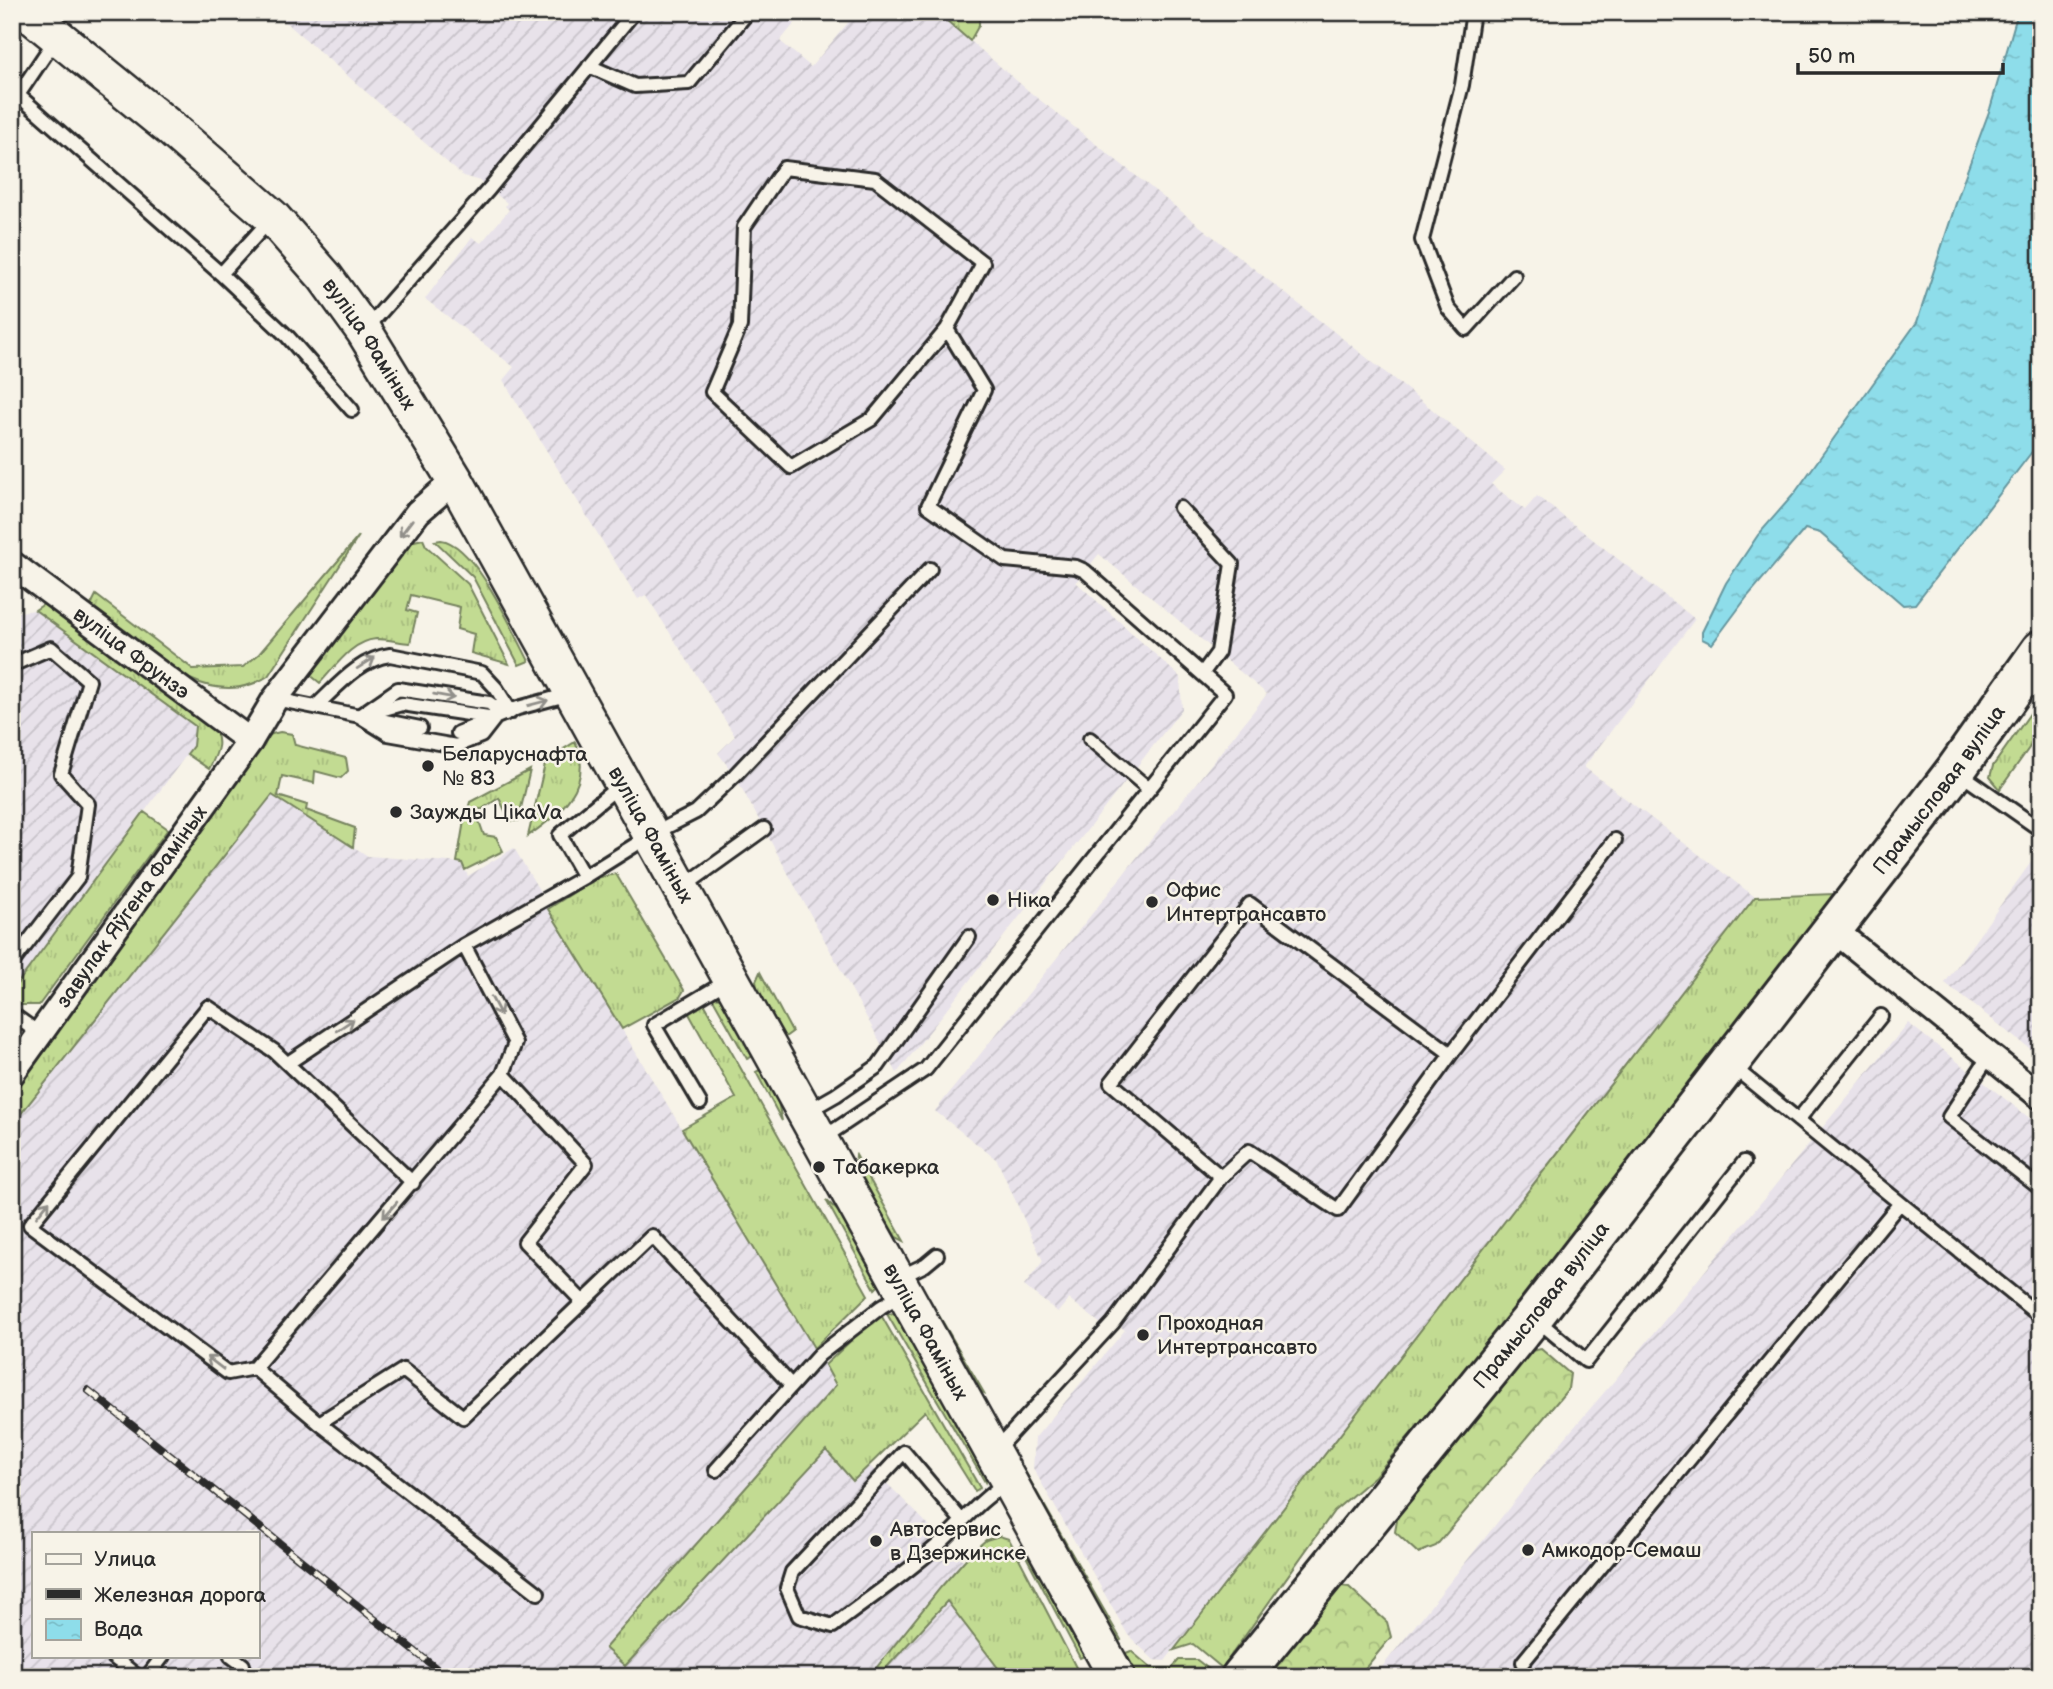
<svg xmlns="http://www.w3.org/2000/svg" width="2053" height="1689" viewBox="0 0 2053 1689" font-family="'Balsamiq Sans',sans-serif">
<defs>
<pattern id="industrial-furrows" width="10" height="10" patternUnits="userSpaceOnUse" patternTransform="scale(1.75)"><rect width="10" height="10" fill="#e8e2ea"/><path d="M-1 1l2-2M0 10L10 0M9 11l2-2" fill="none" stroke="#c7c2c9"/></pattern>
<pattern id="grass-tufts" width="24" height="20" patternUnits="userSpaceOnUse" patternTransform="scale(1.75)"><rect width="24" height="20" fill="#c2db92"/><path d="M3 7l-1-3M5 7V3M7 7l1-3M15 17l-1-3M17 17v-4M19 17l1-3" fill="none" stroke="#a7bc7e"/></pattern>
<pattern id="forest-crowns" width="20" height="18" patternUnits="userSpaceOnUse" patternTransform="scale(1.75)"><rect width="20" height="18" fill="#c2db92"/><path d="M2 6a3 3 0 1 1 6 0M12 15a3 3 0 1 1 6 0" fill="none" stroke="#a7bc7e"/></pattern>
<pattern id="water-ripples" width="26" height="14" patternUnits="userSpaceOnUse" patternTransform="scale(1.75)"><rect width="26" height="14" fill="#8eddea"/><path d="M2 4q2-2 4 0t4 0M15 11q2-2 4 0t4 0" fill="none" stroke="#7bbec9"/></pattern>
</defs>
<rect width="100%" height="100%" fill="#f7f3e8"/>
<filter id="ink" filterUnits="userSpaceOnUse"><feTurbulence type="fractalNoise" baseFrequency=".0143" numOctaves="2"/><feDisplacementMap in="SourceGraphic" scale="14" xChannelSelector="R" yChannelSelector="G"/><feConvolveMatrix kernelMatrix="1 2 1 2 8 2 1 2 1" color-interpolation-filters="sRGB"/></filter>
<g filter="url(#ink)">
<path fill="url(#industrial-furrows)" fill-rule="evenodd" d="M 274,12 L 804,12 L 780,41 L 811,67 L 857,12 L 937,12 L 1031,93 L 1428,406 L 1505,470 L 1491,484 L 1525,510 L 1537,496 L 1695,619 L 1584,767 L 1755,897 L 1165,1661 L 1154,1660 L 1128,1635 L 1033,1468 L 1035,1438 L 1125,1330 L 1107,1317 L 1101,1324 L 1069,1299 L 1058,1312 L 1024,1286 L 1043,1261 L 997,1160 L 935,1111 L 1267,694 L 1099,554 L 1076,582 L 1180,677 L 1182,709 L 897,1073 L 735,776 L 718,753 L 735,736 L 646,595 L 638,599 L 503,380 L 514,367 L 425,299 L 472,237 L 481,243 L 509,210 L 505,206 L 507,203 L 480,181 L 463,176 Z
M 35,610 L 195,727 L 193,746 L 12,991 L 12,613 Z
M 272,795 L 368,856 L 462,863 L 468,876 L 514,848 L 542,895 L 542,900 L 571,945 L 836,1384 L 826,1397 L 865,1461 L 969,1566 L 947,1601 L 1005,1677 L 12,1677 L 12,1125 ZM 33,1533 L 257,1533 L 257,1656 L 33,1656 Z
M 2041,848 L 2041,1057 L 1945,983 Z
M 1908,1023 L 2041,1127 L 2041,1677 L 1374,1677 L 1564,1439 L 1627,1366 Z"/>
<path fill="url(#grass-tufts)" stroke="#76835e" stroke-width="2" d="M 937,12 L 979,12 L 979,25 L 970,41 Z
M 359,536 L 268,676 C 244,692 216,691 190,679 L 91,605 L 96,595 L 193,669 L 243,667 L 259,654 Z
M 423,539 L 426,546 L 468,584 L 509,664 L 471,653 L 474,634 L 457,629 L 460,607 L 411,595 L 407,610 L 417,613 L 410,643 C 399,642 387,639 376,639 C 352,641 336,666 320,683 L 309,674 L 410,542 Z
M 441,540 C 475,544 513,631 529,661 L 519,665 L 473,577 L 435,541 Z
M 47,602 L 211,722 C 223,741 219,750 209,769 L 187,754 L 193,746 L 195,726 L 35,610 Z
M 2041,698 L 2041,731 L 2000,789 L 1990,777 L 1993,766 Z
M 280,732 L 292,734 L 295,745 L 346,758 L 348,771 L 341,778 L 315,771 L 314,783 L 282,776 L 278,796 L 307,805 L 306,810 L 355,828 L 353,847 L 272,795 L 12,1125 L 12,1091 L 264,739 L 272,734 Z
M 575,742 C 595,784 559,815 528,836 L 546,760 Z
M 530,770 L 518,821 L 510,821 L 499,798 L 482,809 L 468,809 L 470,802 Z
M 144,812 L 168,829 L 39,1005 L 20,1005 L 12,1000 L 12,991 Z
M 465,815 L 479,821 L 484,835 L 496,837 L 503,851 L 465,870 L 462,863 L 457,862 Z
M 616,874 L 684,990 L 680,997 L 622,1029 L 548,909 L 596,878 Z
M 1833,894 L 1737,1028 L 1533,1290 L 1375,1476 L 1334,1511 L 1222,1668 L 1193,1644 L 1174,1650 L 1755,897 Z
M 760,972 L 792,1032 L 785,1037 L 757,988 L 756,981 Z
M 712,997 L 721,998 L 728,1002 L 758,1054 L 747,1059 Z
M 704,1003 L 868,1295 L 814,1348 L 682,1129 L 736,1098 L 688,1012 Z
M 767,1066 L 774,1082 L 782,1121 L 756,1072 Z
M 856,1155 L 904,1241 L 896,1237 L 855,1167 Z
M 826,1200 C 854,1226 876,1246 878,1286 L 875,1289 Z
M 930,1300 L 984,1393 L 977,1390 L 929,1308 Z
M 895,1313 L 906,1319 L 987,1473 L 985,1482 L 887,1314 Z
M 881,1315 L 980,1488 L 975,1491 L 925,1411 L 853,1481 L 826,1450 L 625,1666 L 605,1648 L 836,1385 L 825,1365 L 875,1318 Z
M 1026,1473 L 1121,1640 L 1114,1644 L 1024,1478 Z
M 999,1536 L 1009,1539 L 1081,1677 L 1005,1677 L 947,1601 L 878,1677 L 869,1677 L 941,1587 L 971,1553 L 986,1540 Z
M 1020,1545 L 1042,1564 L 1093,1652 L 1080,1658 Z
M 1131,1651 L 1151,1668 L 1172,1668 L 1179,1660 L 1197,1660 L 1215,1674 L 1211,1677 L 1141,1677 L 1129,1667 L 1121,1655 Z"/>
<path fill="url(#forest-crowns)" stroke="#76835e" stroke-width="2" d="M 1541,1349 L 1570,1374 L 1568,1389 L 1436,1546 L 1418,1553 L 1395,1532 L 1399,1509 L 1531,1351 Z
M 1341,1586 L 1349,1587 L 1387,1622 L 1391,1637 L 1358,1677 L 1265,1677 Z"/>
<path fill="url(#water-ripples)" stroke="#66969e" stroke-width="2" d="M 2018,12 L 2041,12 L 2041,440 L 1915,604 L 1903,605 L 1820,533 L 1805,529 L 1747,597 L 1712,644 L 1702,639 L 1702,632 L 1726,583 L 1758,535 L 1794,494 L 1917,322 L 1964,179 L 1990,109 Z"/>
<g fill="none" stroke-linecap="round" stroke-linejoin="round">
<g stroke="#2b2b2b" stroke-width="18">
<path id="lane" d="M 1473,12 L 1462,85 L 1422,240 L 1448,308 L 1466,329 L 1514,276
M 57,37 L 18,95 L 221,274 L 270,220
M 589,66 L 635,86 L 689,83 L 748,12
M 221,274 L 288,337 L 352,410
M 367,328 L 489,189 L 634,12
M 1180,508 L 1232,564 L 1218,652 L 1202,674
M 12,665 L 51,648 L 89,681 L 61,774 L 88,804 L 78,877 L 12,963
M 275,699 L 420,728
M 315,707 C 337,687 359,659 390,655 L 482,673 L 496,688 L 511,712
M 370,713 L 402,704 L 495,718
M 359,716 L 398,689 L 489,703 L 505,714
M 359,716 L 388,734 L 456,746 L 481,736 L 495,718
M 458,733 L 518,708 L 570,694
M 1090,739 L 1149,789
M 1958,772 L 2041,830
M 620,785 L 560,835 L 584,877 L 651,835 L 696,812 L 734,776 L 930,569
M 683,887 L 764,829
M 12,1014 L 40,1034
M 1989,1056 L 1949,1117 L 2041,1189
M 288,1063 L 464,945 L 584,877
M 1732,1066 L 1900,1203
M 503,1074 L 586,1164 L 525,1242 L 583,1302
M 700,1103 L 654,1025 L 729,980
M 808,1111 L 836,1095 L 878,1066 L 969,937
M 1798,1120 L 1881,1016
M 820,1140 L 926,1069 L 1225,694 L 1085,571 L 1076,567 L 1005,560 L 928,506 L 984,390 L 947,329 L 983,263 L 875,179 L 784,168 L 744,227 L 740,326 L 712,392 L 791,467 L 872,419 L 947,329
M 1221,1177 L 1249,1151 L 1338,1210 L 1451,1054
M 413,1183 L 274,1051 L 208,1007 L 30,1225 L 228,1373 L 254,1368 L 503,1074 L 515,1043 L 464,945
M 898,1278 L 925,1265 L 937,1255
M 1536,1319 L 1586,1361 L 1744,1162
M 254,1368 L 319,1423 L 538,1593
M 319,1423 L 403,1370 L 463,1417 L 652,1236 L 791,1385
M 994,1452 L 1113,1323 L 1221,1177 L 1111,1083 L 1250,904 L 1451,1054 L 1615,840
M 716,1470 L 819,1355 L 881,1307 L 902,1294
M 962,1521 L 904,1452 L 792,1572 L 787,1588 L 799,1616 L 833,1626 C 868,1599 906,1574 939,1544 C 962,1523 980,1499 1007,1483
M 112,1656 L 138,1677
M 231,1656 L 243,1665
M 1523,1662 L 1900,1203 L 2041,1317
M 147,1677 L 163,1656"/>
</g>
<g stroke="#2b2b2b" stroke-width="30">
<g id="street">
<path id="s1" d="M 12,564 L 250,741"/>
<path d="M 1834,930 L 2041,1097"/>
<path id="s2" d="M 12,1073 L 250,741 L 275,699 L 418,512 L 455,480"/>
</g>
</g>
<g stroke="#2b2b2b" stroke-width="40">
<g id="secondary">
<path id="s3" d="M 27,12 L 170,128 L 272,217 L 325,277 L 364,331 L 455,480 L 1117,1677"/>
</g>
</g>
<g stroke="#2b2b2b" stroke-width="44">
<g id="primary">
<path id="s4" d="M 1241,1677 L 1533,1317 L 1955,771 L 2041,650"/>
</g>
</g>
<use href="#lane" stroke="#f7f3e8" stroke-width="12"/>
<use href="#street" stroke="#f7f3e8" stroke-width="24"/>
<use href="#secondary" stroke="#f7f3e8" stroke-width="35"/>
<use href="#primary" stroke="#f7f3e8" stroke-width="38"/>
<g stroke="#2b2b2b" stroke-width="8">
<path id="rail" d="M 88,1390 L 447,1677"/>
</g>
<use href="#rail" stroke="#f7f3e8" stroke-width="5" stroke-dasharray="16" stroke-linecap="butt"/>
</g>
<defs><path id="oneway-shaft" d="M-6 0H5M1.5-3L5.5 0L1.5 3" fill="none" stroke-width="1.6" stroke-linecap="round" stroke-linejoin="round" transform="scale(1.75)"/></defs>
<g stroke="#918f8a">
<use href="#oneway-shaft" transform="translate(406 528) rotate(127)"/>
<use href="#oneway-shaft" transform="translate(366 663) rotate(-32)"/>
<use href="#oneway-shaft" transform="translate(444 696) rotate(10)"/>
<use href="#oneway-shaft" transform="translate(538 703) rotate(-15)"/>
<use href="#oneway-shaft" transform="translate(496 1006) rotate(62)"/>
<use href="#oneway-shaft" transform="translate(345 1025) rotate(-34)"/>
<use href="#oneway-shaft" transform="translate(43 1209) rotate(-51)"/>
<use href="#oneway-shaft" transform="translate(390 1210) rotate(131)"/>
<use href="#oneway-shaft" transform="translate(215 1363) rotate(-143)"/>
</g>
</g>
<g fill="#2b2b2b" stroke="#f7f3e8" stroke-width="2.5">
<circle cx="428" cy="766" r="7"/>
<circle cx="396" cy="812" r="7"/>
<circle cx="993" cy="900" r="7"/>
<circle cx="1152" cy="902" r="7"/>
<circle cx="819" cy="1167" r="7"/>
<circle cx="1143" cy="1335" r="7"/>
<circle cx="876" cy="1541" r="7"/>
<circle cx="1528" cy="1550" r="7"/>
</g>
<g text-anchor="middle" stroke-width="5" stroke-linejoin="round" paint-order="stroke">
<g font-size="21" fill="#2b2b2b" stroke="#f7f3e8">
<text dy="7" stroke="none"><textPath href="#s3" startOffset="480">вуліца Фаміных</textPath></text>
<text dy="7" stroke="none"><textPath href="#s1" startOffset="149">вуліца Фрунзэ</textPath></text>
<text dy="7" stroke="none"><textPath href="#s4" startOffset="1129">Прамысловая вуліца</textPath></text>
<text dy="7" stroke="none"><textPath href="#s3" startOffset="1046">вуліца Фаміных</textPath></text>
<text dy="7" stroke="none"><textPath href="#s2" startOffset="205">завулак Яўгена Фаміных</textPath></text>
<text dy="7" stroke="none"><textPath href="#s4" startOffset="478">Прамысловая вуліца</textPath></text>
<text dy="7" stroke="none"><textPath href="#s3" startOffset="1614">вуліца Фаміных</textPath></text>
</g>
<g font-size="21" fill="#2b2b2b" stroke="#f7f3e8" text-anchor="start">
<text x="442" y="761">Беларуснафта<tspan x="442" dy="24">№ 83</tspan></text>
<text x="410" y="819">Заужды ЦікаVа</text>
<text x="1166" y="897">Офис<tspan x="1166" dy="24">Интертрансавто</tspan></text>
<text x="1007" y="907">Ніка</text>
<text x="833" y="1174">Табакерка</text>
<text x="1157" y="1330">Проходная<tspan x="1157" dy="24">Интертрансавто</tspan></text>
<text x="890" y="1536">Автосервис<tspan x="890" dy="24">в Дзержинске</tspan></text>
<text x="1542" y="1557">Амкодор-Семаш</text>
</g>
</g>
<rect width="2053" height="1689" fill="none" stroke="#f7f3e8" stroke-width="42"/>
<rect x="21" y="21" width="2011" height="1647" fill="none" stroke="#2b2b2b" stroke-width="2.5" filter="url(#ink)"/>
<rect x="32" y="1532" width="228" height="126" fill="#f7f3e8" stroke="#a5a39c" stroke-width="2"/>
<rect x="46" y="1554" width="35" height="10" fill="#f7f3e8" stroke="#a5a39c" stroke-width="2"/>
<text x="94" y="1566" font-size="21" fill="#2b2b2b">Улица</text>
<rect x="46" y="1589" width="35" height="10" fill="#2b2b2b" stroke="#a5a39c" stroke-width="2"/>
<text x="94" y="1602" font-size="21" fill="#2b2b2b">Железная дорога</text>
<rect x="46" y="1619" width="35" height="21" fill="url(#water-ripples)" stroke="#a5a39c" stroke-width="2"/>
<text x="94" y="1636" font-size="21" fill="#2b2b2b">Вода</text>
<path d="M1798 63v10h205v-10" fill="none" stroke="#2b2b2b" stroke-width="3.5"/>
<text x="1808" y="63" font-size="21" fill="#2b2b2b" stroke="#f7f3e8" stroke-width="5" paint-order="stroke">50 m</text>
</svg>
